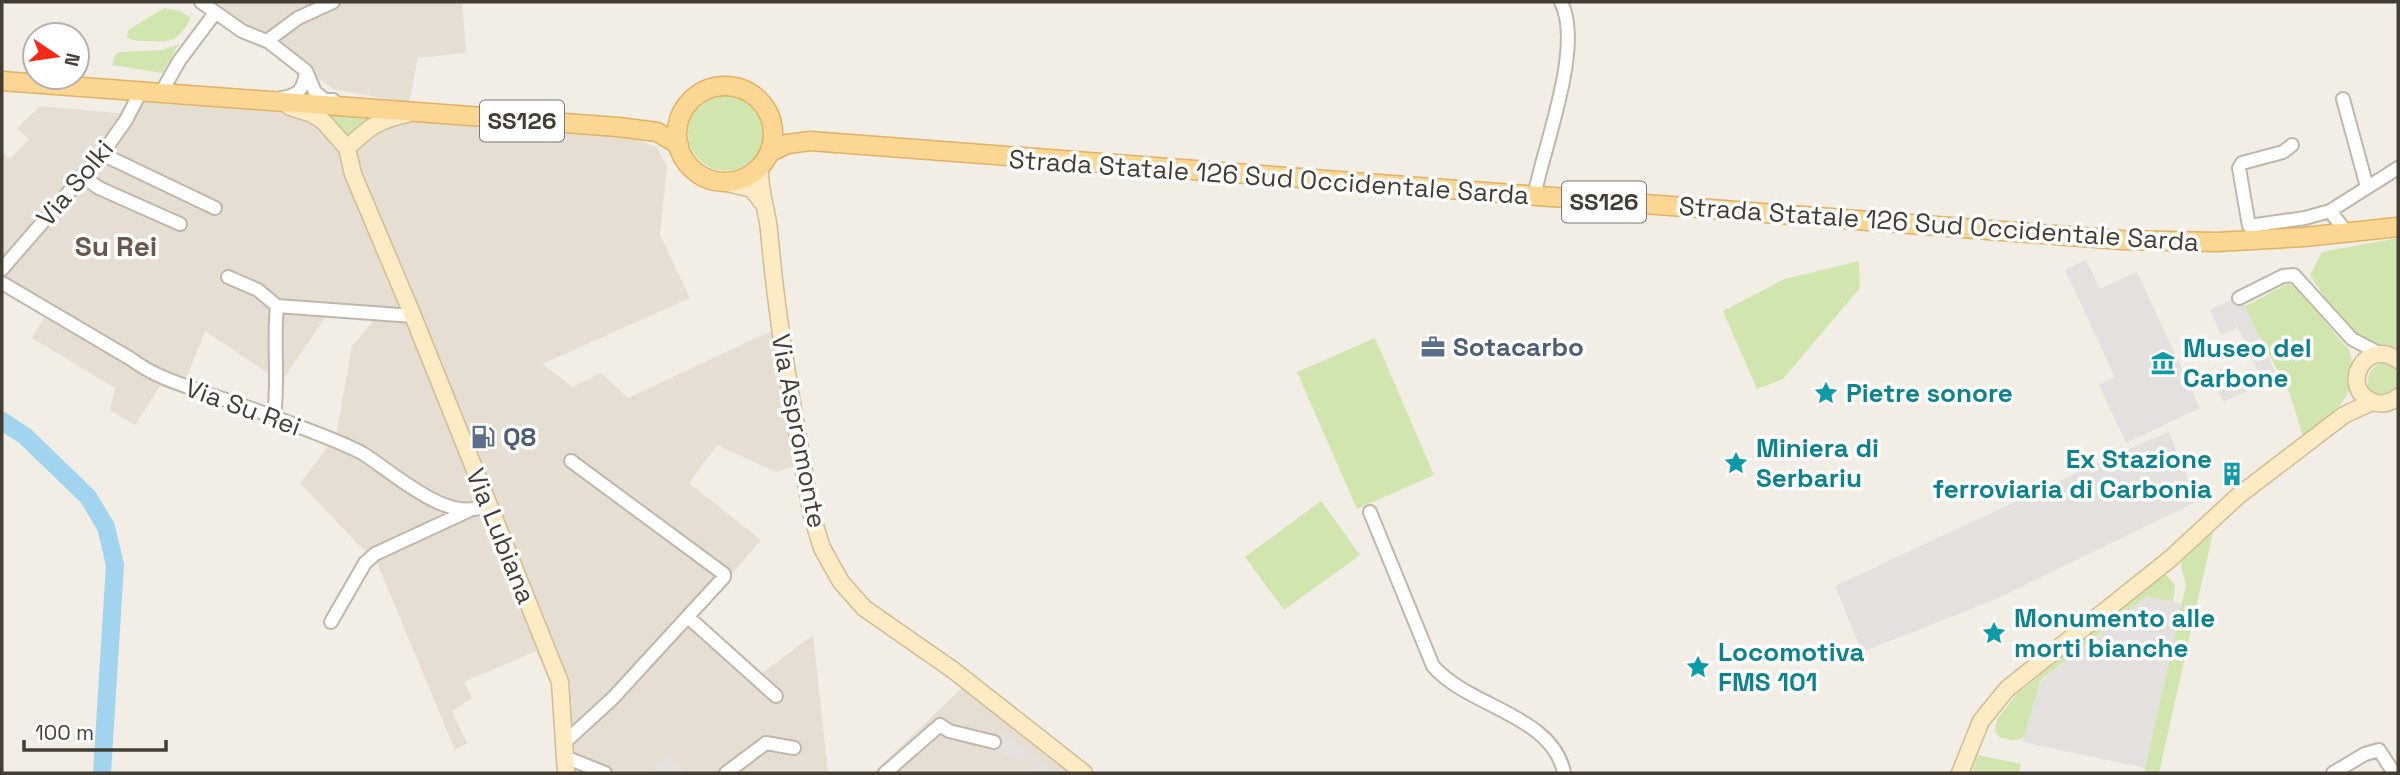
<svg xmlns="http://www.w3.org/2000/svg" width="2400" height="775" viewBox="0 0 2400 775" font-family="'Space Grotesk',sans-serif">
<rect width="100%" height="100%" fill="#f2ede5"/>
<path fill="#e6ded3" d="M 201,2 L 462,2 L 466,53 L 418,58 L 409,103 L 333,89 L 260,37 Z
M 133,98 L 621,134 L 656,147 L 667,166 L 660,235 L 690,298 L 542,364 L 573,387 L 601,373 L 628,398 L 775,329 L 799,465 L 776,472 L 717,445 L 689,483 L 761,540 L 694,618 L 762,673 L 813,635 L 828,773 L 556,773 L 553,689 L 536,651 L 464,682 L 472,698 L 452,712 L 467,743 L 455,750 L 378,565 L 300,483 L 336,436 L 352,346 L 375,319 L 327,315 L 281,382 L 205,331 L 181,392 L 160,386 L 135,425 L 110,410 L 115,388 L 32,338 L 45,316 L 2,290 L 2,152 L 10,159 L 29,139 L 17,128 L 40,106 L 126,114 Z
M 965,685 L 1077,773 L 873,773 Z"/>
<path fill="#d1e6ae" d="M 165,8 L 180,11 L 191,18 C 179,39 173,43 150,41 C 141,41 134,42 127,37 L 128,31 L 131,28 Z
M 179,44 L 162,73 L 112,65 L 115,55 L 120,52 L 163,50 Z
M688 133a38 38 0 1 1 76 0a38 38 0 1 1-76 0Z
M 332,114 L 372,117 L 372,120 L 347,141 L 330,118 Z
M 2398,238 L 2398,346 C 2391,347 2383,348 2376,345 C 2353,338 2322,295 2310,275 L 2322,252 Z
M 1859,261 L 1860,288 L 1783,379 L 1757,389 L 1723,311 L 1785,279 Z
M 2287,284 L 2294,285 L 2349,350 C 2364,394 2333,413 2303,437 L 2290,394 L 2244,307 Z
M 1375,338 L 1434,475 L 1357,509 L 1297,372 Z
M 2381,363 L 2388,363 L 2398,368 L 2398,394 L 2388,400 L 2371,393 C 2364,381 2368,369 2381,363 Z
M 1321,501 L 1360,555 L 1284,610 L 1245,557 Z
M 2213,532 L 2159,773 L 2144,773 L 2186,585 L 2181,566 L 2182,561 Z
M 2165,573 L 2175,585 L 2173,602 L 2147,596 L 2040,681 L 2025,736 C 2017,743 2008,739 1999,737 L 1995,731 L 1997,719 L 2017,694 Z
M 1977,755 L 2021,764 L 2019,773 L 1972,773 Z"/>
<path fill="#e3e0dd" d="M 2086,260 L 2100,289 L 2137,272 L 2200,408 L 2126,443 L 2099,385 L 2115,377 L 2065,270 Z
M 2240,296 L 2278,377 L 2223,402 L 2218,391 L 2258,371 L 2238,327 L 2221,335 L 2210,310 Z
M 2169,432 L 2196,502 L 1996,599 L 1862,652 L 1835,586 L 2122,452 Z
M 2147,596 L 2182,604 L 2145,768 L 2023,742 L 2040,682 Z
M 1001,730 L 1056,773 L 1038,773 L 1032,771 L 1033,762 L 990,750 Z
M 670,753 L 684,773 L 648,773 Z"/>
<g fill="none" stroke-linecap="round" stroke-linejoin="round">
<path stroke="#a1d4ee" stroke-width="18" d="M 2,421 L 25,436 L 88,497 L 106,527 L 115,565 L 102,773"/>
<g stroke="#c0b7aa" stroke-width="16">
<path id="street" d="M 201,2 L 242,31 L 269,42 L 306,71 L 315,92 L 325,100 L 333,100
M 269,42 L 271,38 L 298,18 L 333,2
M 161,93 L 179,61 L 215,13
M 281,98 C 298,96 304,89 306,72
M 2343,99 L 2367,187
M 2292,145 L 2283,152 L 2242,163 L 2239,168 L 2249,226 L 2305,218 L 2330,211 L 2398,168
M 102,154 L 215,208
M 82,176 L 99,188 L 180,224
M 1534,197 C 1543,148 1584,47 1561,2
M 2330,211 L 2347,233
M 2,269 L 102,154 L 126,120 L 141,91
M 228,277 L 258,290 L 277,306 L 413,316
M 2,283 L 131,359 C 155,377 180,384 208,394 C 242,405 275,417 308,430 C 326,437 345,444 362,453 C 392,471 452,529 489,503
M 2239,298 L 2283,276 L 2294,275 L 2352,339 L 2379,353
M 274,417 C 279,379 273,343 277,306
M 1370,512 L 1433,666 C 1468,707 1553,715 1564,773
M 688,617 L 776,696
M 331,622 L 365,563 L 375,554 L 470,510
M 565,742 L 613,698 L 724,577 L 724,574 L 571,461
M 565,757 L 605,773
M 726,773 L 766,743 L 794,748
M 885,773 L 940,725 L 949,731 L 994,742
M 2333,773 L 2365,754 L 2379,750 L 2394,773"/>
</g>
<g stroke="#d1bd95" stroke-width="19">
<path id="secondary" d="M 290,107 L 312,114 L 323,121 L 347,148 L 353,174 L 413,316 L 560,682 L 566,773
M 347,148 C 370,127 376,121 407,114
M 760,166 C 758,186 767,210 769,230 C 777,326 795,421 812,516 L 822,548 L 841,582 L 864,608 L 953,670 L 1084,773
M 723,182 L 752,189 L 762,202
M 2398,360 C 2366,337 2339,386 2371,401 C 2381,406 2390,403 2398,397
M 1960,773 L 1981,721 L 2007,689 L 2170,559 L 2238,496 L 2344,415 L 2372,402"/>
</g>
<g stroke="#e1b264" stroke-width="21">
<path id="primary" d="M 2,81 L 618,127 L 657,132 L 679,145
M677 134a48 48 0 1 1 96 0a48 48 0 1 1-96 0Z
M 769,153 L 787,144 L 810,141 L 2122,240 L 2217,242 L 2304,237 L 2398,227"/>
</g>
<use href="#street" stroke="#fff" stroke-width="12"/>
<use href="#secondary" stroke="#fdebc3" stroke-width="16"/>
<use href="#primary" stroke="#fcd793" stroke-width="18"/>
</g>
<defs>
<g id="office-bare" transform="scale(1.89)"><path d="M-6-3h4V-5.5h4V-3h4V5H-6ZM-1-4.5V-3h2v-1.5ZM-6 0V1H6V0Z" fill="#5c6f8a" stroke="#fff" stroke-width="2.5" paint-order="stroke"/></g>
<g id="museum-bare" transform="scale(1.89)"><path d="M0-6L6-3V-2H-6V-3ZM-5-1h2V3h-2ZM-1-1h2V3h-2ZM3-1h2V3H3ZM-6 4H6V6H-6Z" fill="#0f9aa8" stroke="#fff" stroke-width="2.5" paint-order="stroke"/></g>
<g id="sight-bare" transform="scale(1.89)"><path d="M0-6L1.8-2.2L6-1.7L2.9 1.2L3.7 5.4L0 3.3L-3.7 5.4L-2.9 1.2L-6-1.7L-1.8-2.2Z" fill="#0f9aa8" stroke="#fff" stroke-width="2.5" paint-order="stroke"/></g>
<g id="fuel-bare" transform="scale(1.89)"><path d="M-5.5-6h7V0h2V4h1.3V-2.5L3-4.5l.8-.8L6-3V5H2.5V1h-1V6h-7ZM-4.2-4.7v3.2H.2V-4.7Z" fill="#5c6f8a" stroke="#fff" stroke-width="2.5" paint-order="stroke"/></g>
<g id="building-bare" transform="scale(1.89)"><path d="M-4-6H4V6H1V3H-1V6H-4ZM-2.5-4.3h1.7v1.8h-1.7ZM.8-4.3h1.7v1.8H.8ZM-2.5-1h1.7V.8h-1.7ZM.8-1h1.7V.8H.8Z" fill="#0f9aa8" stroke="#fff" stroke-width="2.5" paint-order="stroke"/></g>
</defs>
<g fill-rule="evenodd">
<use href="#office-bare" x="1433" y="347"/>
<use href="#museum-bare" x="2163" y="363"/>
<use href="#sight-bare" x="1826" y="393"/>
<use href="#fuel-bare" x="483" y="437"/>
<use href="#sight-bare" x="1736" y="463"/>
<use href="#building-bare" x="2232" y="474"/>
<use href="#sight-bare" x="1994" y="633"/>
<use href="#sight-bare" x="1698" y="667"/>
</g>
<g text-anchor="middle" stroke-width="7" stroke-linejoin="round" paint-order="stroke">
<g fill="#fff" stroke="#7c7771" stroke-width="2">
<rect x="480" y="100.5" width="84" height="41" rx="5"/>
<rect x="1562" y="181.5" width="84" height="41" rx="5"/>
</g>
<g font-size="24" font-weight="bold" fill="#443d34">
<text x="522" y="129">SS126</text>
<text x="1604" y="210">SS126</text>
</g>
<g font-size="26" fill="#443d34" stroke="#fff">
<text transform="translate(1269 177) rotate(4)" y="9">Strada Statale 126 Sud Occidentale Sarda</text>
<text transform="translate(75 183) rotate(-50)" y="9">Via Solki</text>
<text transform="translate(1939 224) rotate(4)" y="9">Strada Statale 126 Sud Occidentale Sarda</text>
<text transform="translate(243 407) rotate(20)" y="9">Via Su Rei</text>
<text transform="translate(799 431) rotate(79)" y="9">Via Aspromonte</text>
<text transform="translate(501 536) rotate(68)" y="9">Via Lubiana</text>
</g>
<g font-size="26" font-weight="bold" fill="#4e5e75" stroke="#fff" text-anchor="start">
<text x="1453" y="356">Sotacarbo</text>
<text x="503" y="446">Q8</text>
</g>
<g font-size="26" font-weight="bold" fill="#0d838f" stroke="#fff" text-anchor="start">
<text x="2183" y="357">Museo del<tspan x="2183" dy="30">Carbone</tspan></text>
<text x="1846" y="402">Pietre sonore</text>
<text x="1756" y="457">Miniera di<tspan x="1756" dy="30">Serbariu</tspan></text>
<text x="2212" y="468" text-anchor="end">Ex Stazione<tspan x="2212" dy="30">ferroviaria di Carbonia</tspan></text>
<text x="2014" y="627">Monumento alle<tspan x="2014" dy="30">morti bianche</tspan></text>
<text x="1718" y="661">Locomotiva<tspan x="1718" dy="30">FMS 101</tspan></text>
</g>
<g font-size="28" font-weight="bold" fill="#675a4c" stroke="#fff">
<text x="116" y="256">Su Rei</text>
</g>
</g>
<rect width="2400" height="775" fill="none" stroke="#443d34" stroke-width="7"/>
<g transform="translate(56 56) rotate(103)"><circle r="33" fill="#ffffff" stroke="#b4b1ae" stroke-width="2"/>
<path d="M0-5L12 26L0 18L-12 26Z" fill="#f62918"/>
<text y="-10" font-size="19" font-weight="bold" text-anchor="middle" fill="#443d34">N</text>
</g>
<path d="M24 740v10h142v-10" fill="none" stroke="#443d34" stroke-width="3.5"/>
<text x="35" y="740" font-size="21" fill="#443d34" stroke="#ffffff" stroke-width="5" paint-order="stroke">100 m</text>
</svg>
